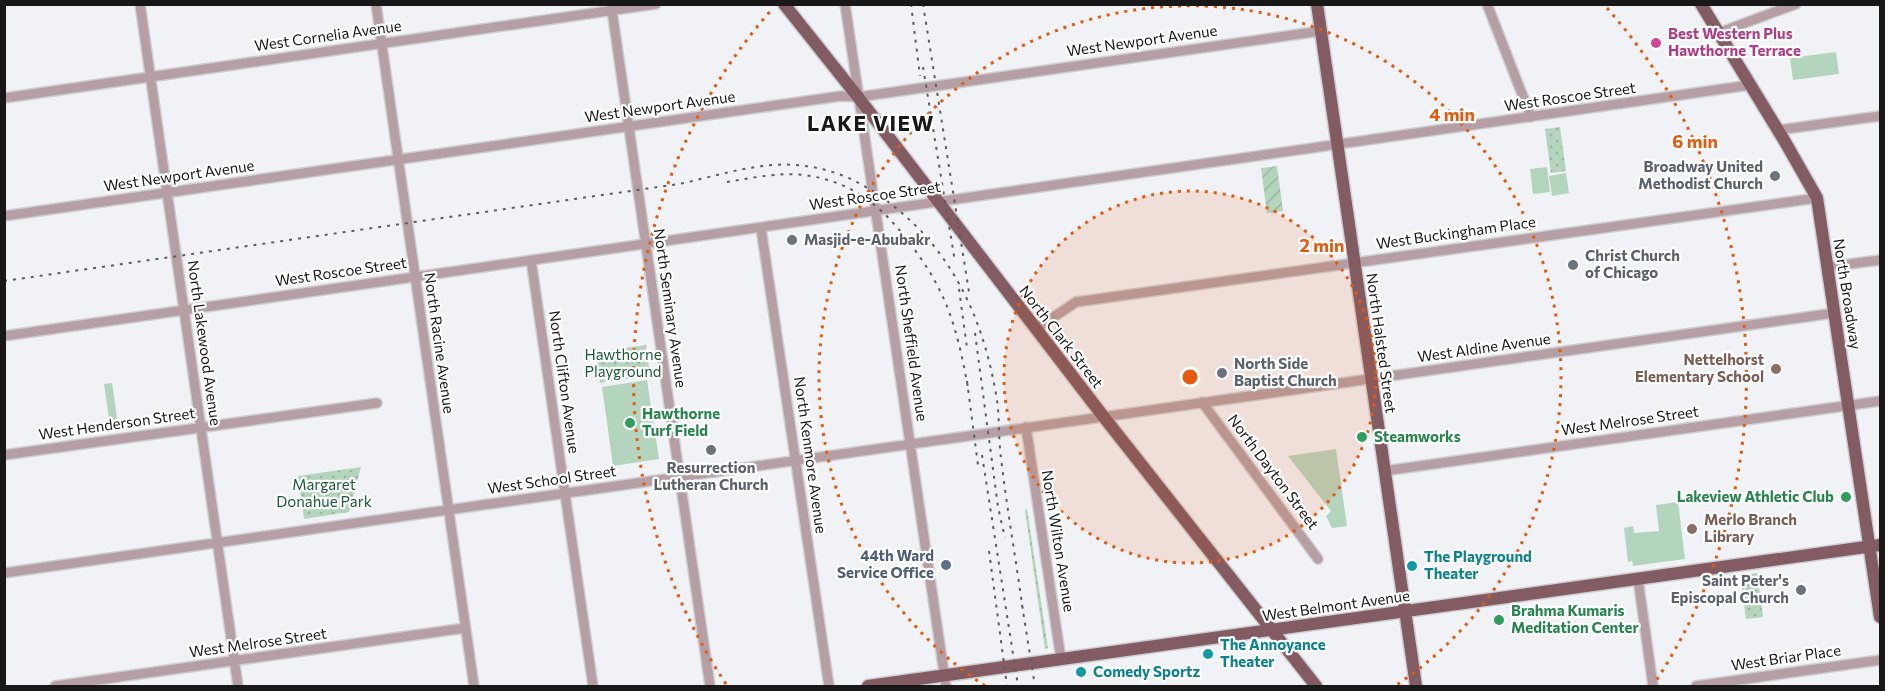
<svg xmlns="http://www.w3.org/2000/svg" width="1885" height="691" viewBox="0 0 1885 691" font-family="Commissioner,sans-serif">
<defs>
<pattern id="park-dots" width="8" height="8" patternUnits="userSpaceOnUse" patternTransform="scale(1.5)"><rect width="8" height="8" fill="#b4d5bd"/><path d="M2 2h.1M6 6h.1" fill="none" stroke="#9ab6a2" stroke-width="1.8" stroke-linecap="round"/></pattern>
<pattern id="garden-furrows" width="10" height="10" patternUnits="userSpaceOnUse" patternTransform="scale(1.5)"><rect width="10" height="10" fill="#b4d5bd"/><path d="M-1 1l2-2M0 10L10 0M9 11l2-2" fill="none" stroke="#9ab6a2"/></pattern>
</defs>
<rect width="100%" height="100%" fill="#f1f2f5"/>
<path fill="#b4d5bd" d="M 1836,52 L 1839,74 L 1793,80 L 1790,58 Z
M 1547,167 L 1550,192 L 1533,194 L 1530,169 Z
M 1566,173 L 1569,193 L 1552,196 L 1549,176 Z
M 647,380 L 659,459 L 613,466 L 602,387 Z
M 112,383 L 118,424 L 110,425 L 104,384 Z
M 1336,449 L 1347,526 L 1332,528 L 1326,516 L 1331,511 L 1288,456 Z
M 1678,502 L 1685,559 L 1633,566 L 1632,561 L 1628,562 L 1624,528 L 1633,526 L 1634,533 L 1659,531 L 1656,505 Z"/>
<path fill="url(#park-dots)" d="M 1560,127 L 1566,171 L 1551,173 L 1545,129 Z
M 646,345 L 650,375 L 600,383 L 596,352 Z
M 361,467 L 349,512 L 304,519 L 298,476 Z
M 1757,573 L 1763,617 L 1746,619 L 1740,575 Z"/>
<path fill="url(#garden-furrows)" d="M 1277,166 L 1283,211 L 1267,213 L 1261,168 Z
M 1027,509 L 1048,648 L 1045,649 L 1025,510 Z"/>
<g fill="none" stroke-linecap="round" stroke-linejoin="round">
<g stroke="#cecfd2" stroke-width="12">
<path id="minor" d="M 140,4 L 238,686
M 376,4 L 474,686
M 611,4 L 710,686
M 845,4 L 946,686
M 1487,4 L 1531,117
M 1718,33 L 1796,4
M 4,98 L 656,4
M 1778,130 L 1880,116
M 4,216 L 841,96 L 858,97 L 1321,31
M 761,228 L 829,686
M 531,260 L 593,686
M 1827,267 L 1880,260
M 1036,329 L 1076,302 L 1817,198
M 4,336 L 1750,85
M 1202,402 L 1318,559
M 1026,427 L 1061,659
M 4,455 L 377,403
M 1384,471 L 1880,401
M 4,573 L 1834,313
M 1638,579 L 1653,686
M 55,686 L 465,628
M 1696,686 L 1880,660"/>
</g>
<g stroke="#cecfd2" stroke-width="15">
<path id="major" d="M 784,4 L 858,97 L 1103,416 L 1316,686
M 1317,4 L 1416,686
M 1701,4 L 1784,140 L 1817,198 L 1880,617
M 868,686 L 1880,545"/>
</g>
<use href="#minor" stroke="#b69fa4" stroke-width="9"/>
<use href="#major" stroke="#825b63" stroke-width="12"/>
<path stroke="#5c5c5e" stroke-width="2" stroke-dasharray="3 6" stroke-linecap="butt" d="M 911,4 L 920,76
M 923,4 L 969,292
M 923,67 L 955,262
M 727,182 C 752,178 779,172 804,175 C 856,182 885,209 914,249 C 927,266 938,285 946,304 C 957,331 963,360 968,388
M 4,281 L 679,184 C 717,176 757,162 795,165 C 831,167 863,182 891,204 C 953,252 983,319 996,394 C 1000,415 998,437 1001,458 C 1007,509 1016,560 1023,611
M 959,289 L 967,348
M 975,333 L 998,507 L 1005,538
M 967,381 L 978,465
M 982,455 L 1018,686
M 989,551 L 1007,686
M 1022,605 L 1035,686"/>
</g>
<circle cx="1190" cy="377" r="186" fill="#e8590c" fill-opacity=".12"/>
<g fill="none" stroke="#e8590c" stroke-width="3" stroke-dasharray="3 6">
<circle cx="1190" cy="377" r="186"/>
<path d="M985 686A371 371 0 1 1 1395 686"/>
<path d="M726 684A557 557 0 0 1 773 8M1607 8A557 557 0 0 1 1654 684"/>
</g>
<circle fill="#d1479c" stroke="#fff" stroke-width="2" cx="1656" cy="43" r="6"/>
<g fill="#6b7280" stroke="#fff" stroke-width="2">
<circle cx="1775" cy="176" r="6"/>
<circle cx="792" cy="240" r="6"/>
<circle cx="1573" cy="265" r="6"/>
<circle cx="1222" cy="373" r="6"/>
<circle cx="711" cy="450" r="6"/>
<circle cx="1801" cy="590" r="6"/>
</g>
<g fill="#8d6e63" stroke="#fff" stroke-width="2">
<circle cx="1776" cy="369" r="6"/>
<circle cx="1692" cy="529" r="6"/>
</g>
<g fill="#2e9e5b" stroke="#fff" stroke-width="2">
<circle cx="630" cy="423" r="6"/>
<circle cx="1362" cy="437" r="6"/>
<circle cx="1846" cy="497" r="6"/>
<circle cx="1499" cy="620" r="6"/>
</g>
<circle fill="#5c6f8a" stroke="#fff" stroke-width="2" cx="946" cy="565" r="6"/>
<g fill="#0f9aa8" stroke="#fff" stroke-width="2">
<circle cx="1412" cy="566" r="6"/>
<circle cx="1208" cy="654" r="6"/>
<circle cx="1081" cy="672" r="6"/>
</g>
<g text-anchor="middle" stroke-width="4.5" stroke-linejoin="round" paint-order="stroke">
<g font-size="15" font-weight="bold" fill="#b23c85" stroke="#fff" text-anchor="start">
<text x="1668" y="39">Best Western Plus<tspan x="1668" dy="17">Hawthorne Terrace</tspan></text>
</g>
<g font-size="15" fill="#181819" stroke="#fff">
<text transform="translate(328 36) rotate(-8)" y="5">West Cornelia Avenue</text>
<text transform="translate(1142 41) rotate(-8)" y="5">West Newport Avenue</text>
<text transform="translate(1570 97) rotate(-8)" y="5">West Roscoe Street</text>
<text transform="translate(660 107) rotate(-8)" y="5">West Newport Avenue</text>
<text transform="translate(179 176) rotate(-8)" y="5">West Newport Avenue</text>
<text transform="translate(875 196) rotate(-8)" y="5">West Roscoe Street</text>
<text transform="translate(1456 233) rotate(-8)" y="5">West Buckingham Place</text>
<text transform="translate(341 272) rotate(-8)" y="5">West Roscoe Street</text>
<text transform="translate(1847 294) rotate(81)" y="5">North Broadway</text>
<text transform="translate(670 308) rotate(82)" y="5">North Seminary Avenue</text>
<text transform="translate(1061 337) rotate(52)" y="5">North Clark Street</text>
<text transform="translate(204 343) rotate(82)" y="5">North Lakewood Avenue</text>
<text transform="translate(439 343) rotate(82)" y="5">North Racine Avenue</text>
<text transform="translate(911 343) rotate(82)" y="5">North Sheffield Avenue</text>
<text transform="translate(1381 343) rotate(82)" y="5">North Halsted Street</text>
<text transform="translate(1484 348) rotate(-8)" y="5">West Aldine Avenue</text>
<text transform="translate(564 382) rotate(82)" y="5">North Clifton Avenue</text>
<text transform="translate(1630 421) rotate(-8)" y="5">West Melrose Street</text>
<text transform="translate(117 424) rotate(-8)" y="5">West Henderson Street</text>
<text transform="translate(810 455) rotate(82)" y="5">North Kenmore Avenue</text>
<text transform="translate(1273 472) rotate(53)" y="5">North Dayton Street</text>
<text transform="translate(552 480) rotate(-8)" y="5">West School Street</text>
<text transform="translate(1058 541) rotate(81)" y="5">North Wilton Avenue</text>
<text transform="translate(1336 606) rotate(-8)" y="5">West Belmont Avenue</text>
<text transform="translate(258 643) rotate(-8)" y="5">West Melrose Street</text>
<text transform="translate(1786 658) rotate(-8)" y="5">West Briar Place</text>
</g>
<g font-size="15" font-weight="bold" fill="#5b616d" stroke="#fff" text-anchor="start">
<text x="1763" y="172" text-anchor="end">Broadway United<tspan x="1763" dy="17">Methodist Church</tspan></text>
<text x="804" y="245">Masjid-e-Abubakr</text>
<text x="1585" y="261">Christ Church<tspan x="1585" dy="17">of Chicago</tspan></text>
<text x="1234" y="369">North Side<tspan x="1234" dy="17">Baptist Church</tspan></text>
<text x="711" y="473" text-anchor="middle">Resurrection<tspan x="711" dy="17">Lutheran Church</tspan></text>
<text x="1789" y="586" text-anchor="end">Saint Peter's<tspan x="1789" dy="17">Episcopal Church</tspan></text>
</g>
<g font-size="15" fill="#195b35" stroke="#fff">
<text x="623" y="360">Hawthorne<tspan x="623" dy="17">Playground</tspan></text>
<text x="324" y="490">Margaret<tspan x="324" dy="17">Donahue Park</tspan></text>
</g>
<g font-size="15" font-weight="bold" fill="#785e54" stroke="#fff" text-anchor="end">
<text x="1764" y="365">Nettelhorst<tspan x="1764" dy="17">Elementary School</tspan></text>
<text x="1704" y="525" text-anchor="start">Merlo Branch<tspan x="1704" dy="17">Library</tspan></text>
</g>
<g font-size="15" font-weight="bold" fill="#27864d" stroke="#fff" text-anchor="start">
<text x="642" y="419">Hawthorne<tspan x="642" dy="17">Turf Field</tspan></text>
<text x="1374" y="442">Steamworks</text>
<text x="1834" y="502" text-anchor="end">Lakeview Athletic Club</text>
<text x="1511" y="616">Brahma Kumaris<tspan x="1511" dy="17">Meditation Center</tspan></text>
</g>
<g font-size="15" font-weight="bold" fill="#4e5e75" stroke="#fff" text-anchor="end">
<text x="934" y="561">44th Ward<tspan x="934" dy="17">Service Office</tspan></text>
</g>
<g font-size="15" font-weight="bold" fill="#0d838f" stroke="#fff" text-anchor="start">
<text x="1424" y="562">The Playground<tspan x="1424" dy="17">Theater</tspan></text>
<text x="1220" y="650">The Annoyance<tspan x="1220" dy="17">Theater</tspan></text>
<text x="1093" y="677">Comedy Sportz</text>
</g>
<g font-size="21" font-weight="bold" letter-spacing="1.5" fill="#181819" stroke="#fff">
<text x="871" y="131">LAKE VIEW</text>
</g>
</g>
<circle cx="1190" cy="377" r="9" fill="#e8590c" stroke="#fff" stroke-width="3"/>
<g font-size="18" text-anchor="middle" font-weight="bold" fill="#e8590c" stroke="#fff" stroke-width="4.5" stroke-linejoin="round" paint-order="stroke">
<text x="1452" y="121">4 min</text>
<text x="1695" y="148">6 min</text>
<text x="1322" y="252">2 min</text>
</g>
<rect width="1885" height="691" fill="none" stroke="#181819" stroke-width="12"/>
</svg>
